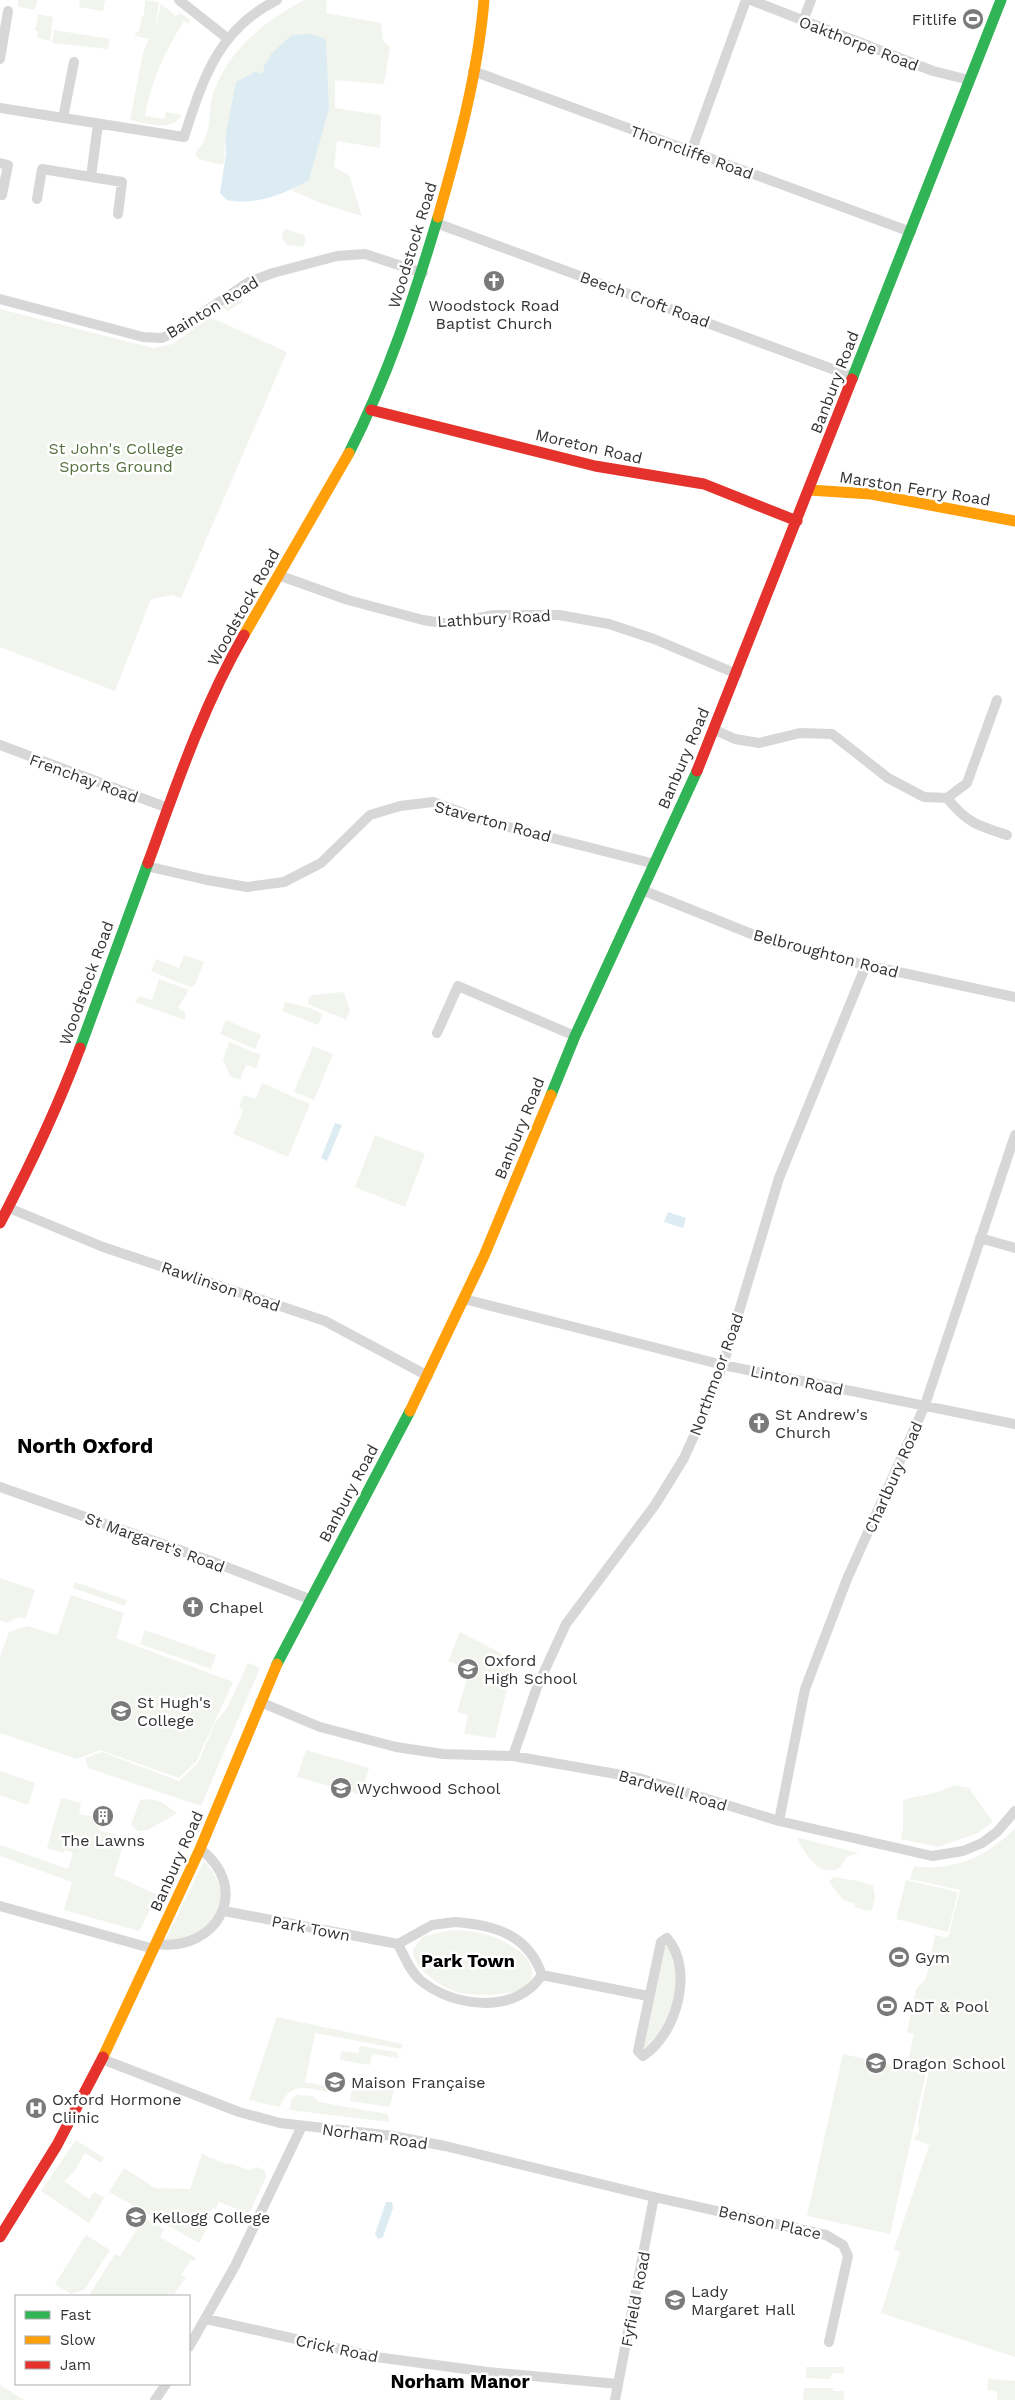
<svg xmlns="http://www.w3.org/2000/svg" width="1015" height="2400" viewBox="0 0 1015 2400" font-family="'Work Sans',sans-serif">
<rect width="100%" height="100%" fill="#fff"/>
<path fill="#f1f5ed" d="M 18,0 L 37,0 L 35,10 L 18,7 Z
M 80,0 L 105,0 L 103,11 L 79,7 Z
M 145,0 L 159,2 L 155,31 L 161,4 L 176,16 L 180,13 L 190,20 L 188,24 L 184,21 C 165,51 151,81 145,116 L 164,119 L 166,112 L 182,115 C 171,133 147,123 130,120 L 143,53 L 149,39 L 135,36 L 136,32 L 139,32 L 142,16 L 144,16 Z
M 304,0 L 327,0 L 326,13 L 381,23 L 383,41 L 390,47 L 384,84 L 335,80 L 335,108 L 381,115 L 380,148 L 337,141 L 334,167 L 349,175 L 362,216 L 320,203 L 291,190 L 309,180 L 329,109 L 325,39 L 312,34 L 264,66 L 265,71 C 251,81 227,121 225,138 C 224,148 226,155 223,165 L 199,159 L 195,154 C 198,149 203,144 205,138 C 211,127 209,110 212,97 C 226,52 264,21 304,0 Z
M 38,14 L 53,17 L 50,41 L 37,38 L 38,31 L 35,31 Z
M 54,30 L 110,39 L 108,49 L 52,43 Z
M 285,229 L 304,235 L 306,239 L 303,247 L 287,245 C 282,238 280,235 285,229 Z
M 240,293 L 243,302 L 227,311 L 222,305 Z
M 0,309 L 153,348 L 173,344 L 210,317 L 287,352 L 181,598 L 173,595 L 151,599 L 115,691 L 0,647 Z
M 184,955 L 204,962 L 195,985 L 190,987 L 151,971 L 156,959 L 179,968 Z
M 159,979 L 189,990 L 178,1008 L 185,1012 L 185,1020 L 135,1002 L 139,996 L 152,1000 Z
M 344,992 L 350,1011 L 346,1020 L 308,1004 L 308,999 L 312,995 Z
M 285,1002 L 307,1007 L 323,1014 L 318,1025 L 282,1011 Z
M 226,1020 L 261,1035 L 255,1049 L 220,1034 Z
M 229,1042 L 261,1055 L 256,1068 L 246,1065 L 240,1080 L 230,1076 L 223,1060 Z
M 313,1046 L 333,1054 L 314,1100 L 294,1092 Z
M 262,1083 L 310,1104 L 288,1157 L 233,1134 L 243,1111 L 239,1106 L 244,1095 L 255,1099 Z
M 375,1135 L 425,1154 L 405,1207 L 355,1187 Z
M 0,1578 L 35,1590 L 25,1619 L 19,1617 L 6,1623 L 0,1620 Z
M 75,1582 L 127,1600 L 125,1606 L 73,1588 Z
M 71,1595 L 124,1613 L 116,1638 L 233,1682 L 196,1762 L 179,1778 L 100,1750 L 77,1759 L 0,1733 L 0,1657 L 9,1632 L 27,1626 L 57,1635 Z
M 145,1630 L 216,1655 L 211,1669 L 140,1644 Z
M 460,1632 L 514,1660 L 495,1738 L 464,1734 L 468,1715 L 457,1712 L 470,1670 L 448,1661 Z
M 248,1663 L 260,1668 L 201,1806 L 88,1768 L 85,1758 L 102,1752 L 179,1781 L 198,1763 L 215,1723 L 227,1708 Z
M 306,1750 L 369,1768 L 361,1795 L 297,1777 Z
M 0,1771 L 35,1783 L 28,1805 L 0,1795 Z
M 954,1785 L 969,1788 L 993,1822 L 978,1833 L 938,1847 L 901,1839 L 903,1829 L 903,1802 L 906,1799 L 938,1792 Z
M 61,1798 L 81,1803 L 79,1814 L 94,1817 L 94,1819 L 99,1820 L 100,1831 L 115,1834 L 128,1842 L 122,1849 L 114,1875 L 158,1895 L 139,1931 L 64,1910 L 72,1882 L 0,1856 L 0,1845 L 68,1869 L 73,1853 L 65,1850 L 63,1853 L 47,1848 Z
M 148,1799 L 160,1801 L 177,1813 L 148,1830 L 138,1831 L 131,1825 L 140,1800 Z
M 1015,1828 L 1015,2357 L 881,2313 L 900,2252 L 894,2249 L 929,2146 L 932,2146 L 914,2139 L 919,2131 L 918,2122 L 929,2070 L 898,2063 L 900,2059 L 908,2061 L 914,2034 L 907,2032 L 916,1989 L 926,1979 L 935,1935 L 948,1938 L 960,1890 L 910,1879 L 914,1866 C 952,1872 989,1856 1015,1828 Z
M 799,1838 L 859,1853 L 848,1856 L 838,1869 C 817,1876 806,1854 797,1839 Z
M 204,1861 C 225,1884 229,1910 201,1930 C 197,1932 193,1937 188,1939 C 182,1941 172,1940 165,1941 Z
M 833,1877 L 863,1882 L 873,1886 L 875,1897 L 872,1910 L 867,1911 L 854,1907 L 855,1903 L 844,1901 L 829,1882 Z
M 906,1880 L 958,1892 L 948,1932 L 896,1919 Z
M 452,1930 C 478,1930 499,1936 520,1952 C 526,1956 531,1963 532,1971 C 536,1999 477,1996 460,1993 C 449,1990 439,1984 430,1977 C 420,1969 413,1961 413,1949 L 424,1936 Z
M 668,1946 C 681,1969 679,1996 668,2021 C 664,2030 654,2040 647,2049 L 642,2045 L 662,1947 Z
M 277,2017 L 403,2044 L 401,2049 L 315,2033 L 305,2082 L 330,2087 L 328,2092 C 306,2088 290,2081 280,2107 L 249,2100 Z
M 360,2046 L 396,2052 L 399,2058 L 372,2054 L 370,2065 L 340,2060 L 341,2051 L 358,2053 Z
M 843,2054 L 926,2073 L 890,2234 L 807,2216 Z
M 370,2079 L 395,2084 L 390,2107 L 350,2101 L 353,2083 L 368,2085 Z
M 296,2095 L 313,2096 L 319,2102 L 387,2114 L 389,2119 L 389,2122 L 290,2110 L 291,2100 Z
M 76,2140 L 104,2158 L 101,2163 L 85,2153 L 74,2172 L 64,2181 L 89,2199 L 94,2192 L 104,2198 L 89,2223 L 41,2191 Z
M 202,2154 L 228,2165 L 229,2163 L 249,2170 L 257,2167 L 265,2170 L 266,2177 L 249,2214 L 219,2202 L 216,2209 L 212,2208 L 209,2215 L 212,2217 L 199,2243 L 109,2192 L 124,2168 L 155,2188 L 190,2189 Z
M 144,2218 L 164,2229 L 160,2237 L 196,2258 L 194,2261 L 191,2260 L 181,2275 L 186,2278 L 173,2295 L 169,2293 L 167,2296 L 89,2295 L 115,2254 L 120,2256 Z
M 86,2235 L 110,2250 L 84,2290 L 71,2294 L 55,2284 Z
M 806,2367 L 844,2367 L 844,2373 L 833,2373 L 829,2379 L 806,2378 Z
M 988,2379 L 1015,2381 L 1015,2400 L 997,2400 L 997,2391 L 987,2390 Z
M 0,2385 L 24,2400 L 0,2400 Z
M 804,2388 L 833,2388 L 833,2391 L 844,2391 L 844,2400 L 803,2400 Z"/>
<path fill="#ddebf3" d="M 312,34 L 326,39 L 329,109 L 309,180 C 285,194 255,206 227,200 L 220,193 L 226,154 L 225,138 L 236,82 L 257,71 L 261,74 L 264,71 L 264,66 L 272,53 L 292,35 Z
M 335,1123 L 342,1125 L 327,1161 L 321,1158 Z
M 668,1212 L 686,1218 L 683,1228 L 664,1222 Z
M 386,2202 L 392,2202 L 393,2208 L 383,2237 L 378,2239 L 375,2234 Z"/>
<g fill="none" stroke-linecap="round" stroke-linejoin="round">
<path stroke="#d7d7d7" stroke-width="10" d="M 179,0 L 227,38
M 751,0 L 933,71 L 969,80
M 803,21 L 811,0
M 0,59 L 8,11
M 473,71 L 911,232
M 0,108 L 184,137 C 203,79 218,29 277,0
M 63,118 L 74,62
M 691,152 L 746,0
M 0,163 L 8,165 L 2,195
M 91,177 L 98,124
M 37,199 L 42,169 L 122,182 L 118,214
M 436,223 L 854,377
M 0,299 L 143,337 L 162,338 L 173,333 L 249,282 L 273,273 L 337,256 L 365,254 L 423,273
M 278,575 L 348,600 L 423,620 L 449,624 L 494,615 L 559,615 L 609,624 L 654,639 L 737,674
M 715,730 L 735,739 L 759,743 L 800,733 L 832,734 L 888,778 L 924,797 L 947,798 C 966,822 978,826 1007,835
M 0,745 L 168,808
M 947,798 L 967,783 L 997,700
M 146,866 L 207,880 L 247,887 L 284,882 L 321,863 L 370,815 L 400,806 L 433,802 L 485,821 L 655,864
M 642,890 L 769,941 L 866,965 L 1015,997
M 437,1033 L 458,986 L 575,1036
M 9,1208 L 103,1247 L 325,1321 L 428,1376
M 980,1238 L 1015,1248
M 464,1299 L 723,1365 L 1015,1424
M 0,1487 L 211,1561 L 309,1599
M 260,1702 L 320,1727 L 396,1747 L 443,1754 L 513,1756 L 639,1778 L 779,1821 L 932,1856 L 963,1851 L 982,1843 L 997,1832 L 1015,1811
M 513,1756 L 537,1687 L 566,1624 L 655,1505 L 684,1458 L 703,1416 L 723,1365 L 779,1178 L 866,965
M 779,1821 L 805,1689 L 847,1579 L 925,1405 L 1015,1135
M 0,1906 L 154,1949
M 224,1911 L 398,1944
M 455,1922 C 494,1925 528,1934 542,1975 C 538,1980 534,1986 529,1989 C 498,2013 448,2003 420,1980 C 410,1971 404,1956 398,1944 L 432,1925 Z
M 667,1938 C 695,1970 676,2035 643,2056 L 638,2051 L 661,1942 Z
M 157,1944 C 218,1952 252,1888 200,1849
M 542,1975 L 648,1996
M 102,2059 L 239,2112 L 280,2123 L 393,2136 L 445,2146 L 654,2197 L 826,2235 L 843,2245 L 848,2256 L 829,2342
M 206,2319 L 376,2357 L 488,2372 L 618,2384
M 189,2347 L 235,2266 L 302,2126
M 155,2400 L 166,2384
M 615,2400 L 654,2197"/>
<path stroke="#30b455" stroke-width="11" d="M 852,379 L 1001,0
M 349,453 C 387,378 414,298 438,217
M 80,1048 L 148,863
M 551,1095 L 575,1036 L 697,771
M 277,1664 L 410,1411"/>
<path stroke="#ff9f0a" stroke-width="11" d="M 438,217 C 458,147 478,73 484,0
M 809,490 L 871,494 L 1015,521
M 244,635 L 349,453
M 410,1411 L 484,1256 L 551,1095
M 103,2057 L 200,1849 L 277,1664"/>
<path stroke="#e5322d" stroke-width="11" d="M 371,410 L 595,466 L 704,484 L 797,521
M 697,771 L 852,379
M 148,863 C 176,786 203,706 244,635
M 0,1223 C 30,1166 57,1109 80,1048
M 0,2237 L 57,2145 L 103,2057"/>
</g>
<defs>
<g id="stadium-disc" transform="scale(1.125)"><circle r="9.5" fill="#7a7a7a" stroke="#fff"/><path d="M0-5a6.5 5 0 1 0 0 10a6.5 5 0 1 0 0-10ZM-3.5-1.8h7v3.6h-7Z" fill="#fff"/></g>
<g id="church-disc" transform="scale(1.125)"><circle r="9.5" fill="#7a7a7a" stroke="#fff"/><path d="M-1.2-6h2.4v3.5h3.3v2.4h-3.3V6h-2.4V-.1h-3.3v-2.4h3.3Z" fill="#fff"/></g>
<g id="school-disc" transform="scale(1.125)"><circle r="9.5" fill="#7a7a7a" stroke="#fff"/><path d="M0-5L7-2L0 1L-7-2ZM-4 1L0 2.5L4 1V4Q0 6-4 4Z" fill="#fff"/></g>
<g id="university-disc" transform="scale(1.125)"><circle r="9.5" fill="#7a7a7a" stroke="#fff"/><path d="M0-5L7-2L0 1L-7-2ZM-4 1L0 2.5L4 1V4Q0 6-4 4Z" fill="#fff"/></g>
<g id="building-disc" transform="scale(1.125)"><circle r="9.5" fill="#7a7a7a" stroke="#fff"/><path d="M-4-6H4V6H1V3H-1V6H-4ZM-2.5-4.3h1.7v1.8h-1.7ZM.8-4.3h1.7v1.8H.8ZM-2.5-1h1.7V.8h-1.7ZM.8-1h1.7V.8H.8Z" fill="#fff"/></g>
<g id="hospital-disc" transform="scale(1.125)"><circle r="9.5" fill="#7a7a7a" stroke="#fff"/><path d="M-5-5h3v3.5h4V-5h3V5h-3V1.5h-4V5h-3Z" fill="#fff"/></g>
</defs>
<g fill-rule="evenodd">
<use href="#stadium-disc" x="973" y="19"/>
<use href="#church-disc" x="494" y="281"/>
<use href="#church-disc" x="759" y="1423"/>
<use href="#church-disc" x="193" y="1607"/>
<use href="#school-disc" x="468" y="1669"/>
<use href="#university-disc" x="121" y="1711"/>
<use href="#school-disc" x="341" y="1788"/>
<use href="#building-disc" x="103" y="1816"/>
<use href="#stadium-disc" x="899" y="1957"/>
<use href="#stadium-disc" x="887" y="2006"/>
<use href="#school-disc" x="876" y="2063"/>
<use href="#university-disc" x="335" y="2082"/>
<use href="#hospital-disc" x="36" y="2108"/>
<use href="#university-disc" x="136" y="2217"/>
<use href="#university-disc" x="675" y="2300"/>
</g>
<g text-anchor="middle" stroke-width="5" stroke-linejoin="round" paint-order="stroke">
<g font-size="16" fill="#333" stroke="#fff" text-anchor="start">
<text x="957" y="25" text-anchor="end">Fitlife</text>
<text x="494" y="311" text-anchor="middle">Woodstock Road<tspan x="494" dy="18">Baptist Church</tspan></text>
<text x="775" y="1420">St Andrew's<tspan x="775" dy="18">Church</tspan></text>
<text x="209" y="1613">Chapel</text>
<text x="484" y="1666">Oxford<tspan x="484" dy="18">High School</tspan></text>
<text x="137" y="1708">St Hugh's<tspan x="137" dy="18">College</tspan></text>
<text x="357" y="1794">Wychwood School</text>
<text x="103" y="1846" text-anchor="middle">The Lawns</text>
<text x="915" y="1963">Gym</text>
<text x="903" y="2012">ADT &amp; Pool</text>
<text x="892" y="2069">Dragon School</text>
<text x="351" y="2088">Maison Française</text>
<text x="52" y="2105">Oxford Hormone<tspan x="52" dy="18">Cliinic</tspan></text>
<text x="152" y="2223">Kellogg College</text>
<text x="691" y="2297">Lady<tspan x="691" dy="18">Margaret Hall</tspan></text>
</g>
<g font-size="16" fill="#333" stroke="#fff">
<text transform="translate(859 43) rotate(21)" y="6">Oakthorpe Road</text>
<text transform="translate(692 152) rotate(20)" y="6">Thorncliffe Road</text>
<text transform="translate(412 245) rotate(-73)" y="6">Woodstock Road</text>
<text transform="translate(645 299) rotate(20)" y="6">Beech Croft Road</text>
<text transform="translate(212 307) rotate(-31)" y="6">Bainton Road</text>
<text transform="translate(834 382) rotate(-69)" y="6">Banbury Road</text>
<text transform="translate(589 446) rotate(13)" y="6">Moreton Road</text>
<text transform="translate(915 488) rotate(9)" y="6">Marston Ferry Road</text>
<text transform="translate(243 607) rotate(-61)" y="6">Woodstock Road</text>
<text transform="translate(494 618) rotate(-3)" y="6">Lathbury Road</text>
<text transform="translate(683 758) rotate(-67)" y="6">Banbury Road</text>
<text transform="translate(84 778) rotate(20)" y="6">Frenchay Road</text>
<text transform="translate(493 821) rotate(15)" y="6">Staverton Road</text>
<text transform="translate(826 953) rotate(15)" y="6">Belbroughton Road</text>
<text transform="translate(86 983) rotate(-70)" y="6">Woodstock Road</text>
<text transform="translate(519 1128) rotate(-68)" y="6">Banbury Road</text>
<text transform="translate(221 1286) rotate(19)" y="6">Rawlinson Road</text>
<text transform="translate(716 1374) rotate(-70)" y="6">Northmoor Road</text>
<text transform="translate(797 1380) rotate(12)" y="6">Linton Road</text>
<text transform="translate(893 1477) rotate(-66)" y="6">Charlbury Road</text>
<text transform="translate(348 1493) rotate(-62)" y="6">Banbury Road</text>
<text transform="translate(155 1542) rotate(20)" y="6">St Margaret's Road</text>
<text transform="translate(673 1790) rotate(16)" y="6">Bardwell Road</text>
<text transform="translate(176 1861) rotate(-66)" y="6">Banbury Road</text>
<text transform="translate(311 1928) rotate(11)" y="6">Park Town</text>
<text transform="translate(375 2136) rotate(8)" y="6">Norham Road</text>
<text transform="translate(770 2222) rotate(13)" y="6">Benson Place</text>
<text transform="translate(635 2299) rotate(-79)" y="6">Fyfield Road</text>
<text transform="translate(337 2348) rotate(12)" y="6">Crick Road</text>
</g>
<g font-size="16" fill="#56703f" stroke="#fff">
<text x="116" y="454">St John's College<tspan x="116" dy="18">Sports Ground</tspan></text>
</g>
<g font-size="18" font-weight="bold" fill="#000" stroke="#fff">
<text x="468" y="1967">Park Town</text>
</g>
<g font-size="19" font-weight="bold" fill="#000" stroke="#fff">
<text x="460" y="2388">Norham Manor</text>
</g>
<g font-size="21" font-weight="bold" fill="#000" stroke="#fff">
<text x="85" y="1453">North Oxford</text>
</g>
</g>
<rect x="15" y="2295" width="175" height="90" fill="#ffffff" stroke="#adadad"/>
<rect x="25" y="2311" width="25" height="8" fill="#30b455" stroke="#adadad"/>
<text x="60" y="2320" font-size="15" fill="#333333">Fast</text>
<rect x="25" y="2336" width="25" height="8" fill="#ff9f0a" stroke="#adadad"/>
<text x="60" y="2345" font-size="15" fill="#333333">Slow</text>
<rect x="25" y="2361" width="25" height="8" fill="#e5322d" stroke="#adadad"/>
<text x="60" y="2370" font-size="15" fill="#333333">Jam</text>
</svg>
